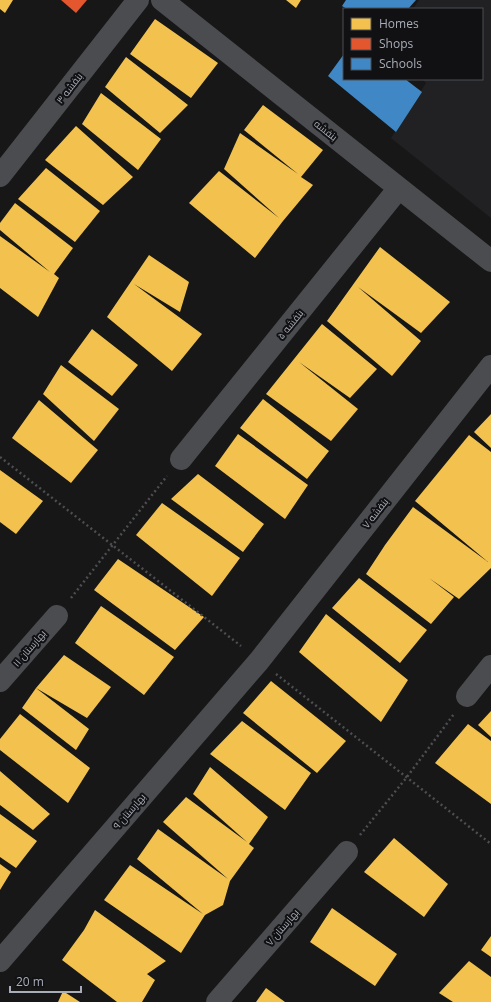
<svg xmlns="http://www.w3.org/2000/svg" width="491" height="1002" viewBox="0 0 491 1002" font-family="'Open Sans',Cairo,sans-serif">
<rect width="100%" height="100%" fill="#171717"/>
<path fill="#212123" d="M 419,0 L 491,0 L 491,218 L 391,138 L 426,83 L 422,79 L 482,79 L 482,9 L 413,9 Z"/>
<path fill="#f2c14e" d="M 0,0 L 13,0 L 5,13 L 0,9 Z
M 286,0 L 301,0 L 296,8 Z
M 155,19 L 218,63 L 191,98 L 130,54 Z
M 126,57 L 188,105 L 160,133 L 105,87 Z
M 101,93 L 161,139 L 138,170 L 82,124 Z
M 263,105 L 323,150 L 301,177 L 313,185 L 283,221 L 255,258 L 189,203 L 219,171 L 279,218 L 224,169 L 240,133 L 298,174 L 244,130 Z
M 76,126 L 133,177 L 103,205 L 45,160 Z
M 46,168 L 100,211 L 75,242 L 18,199 Z
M 15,203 L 73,248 L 54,274 L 59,278 L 38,317 L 0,288 L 0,236 L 50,272 L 0,230 L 0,223 Z
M 380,247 L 450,302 L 421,333 L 358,287 L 421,341 L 392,376 L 327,321 Z
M 149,255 L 189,282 L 180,312 L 134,284 L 202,334 L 172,371 L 107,317 Z
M 322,324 L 377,369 L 350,398 L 299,362 L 358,409 L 331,441 L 266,394 Z
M 92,329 L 138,365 L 112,396 L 68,362 Z
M 61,365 L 119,409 L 94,441 L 43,394 Z
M 263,399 L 329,451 L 307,479 L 240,428 Z
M 39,400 L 98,450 L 71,483 L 12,438 Z
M 491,414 L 491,448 L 474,432 Z
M 238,434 L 308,485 L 285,519 L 215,466 Z
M 469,435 L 491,452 L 491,568 L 459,599 L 429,578 L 454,597 L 431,624 L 366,574 L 385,545 L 413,507 L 488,562 L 415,501 Z
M 0,470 L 43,501 L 16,534 L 0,522 Z
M 198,474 L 264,524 L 243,552 L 171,499 Z
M 162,503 L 240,558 L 212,596 L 136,535 Z
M 118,559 L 204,617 L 175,650 L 94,590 Z
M 359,578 L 427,630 L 400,663 L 332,608 Z
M 101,606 L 174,657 L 144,695 L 75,643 Z
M 326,614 L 408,680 L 381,722 L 299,652 Z
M 64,655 L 111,687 L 87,718 L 36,688 L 89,729 L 76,750 L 22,708 L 36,688 Z
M 271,681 L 346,741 L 317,773 L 243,713 Z
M 491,711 L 491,737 L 478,725 Z
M 20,714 L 90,768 L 68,803 L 0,750 L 0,739 Z
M 242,721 L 311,773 L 285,810 L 210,754 Z
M 468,724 L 491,741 L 491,804 L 435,763 Z
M 210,767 L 268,817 L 249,844 L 254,848 L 230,881 L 223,905 L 205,915 L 181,953 L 104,900 L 130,865 L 203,914 L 137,859 L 158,829 L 228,879 L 163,822 L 186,797 L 247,842 L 193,794 Z
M 0,771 L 50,814 L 33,830 L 0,805 Z
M 0,814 L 37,841 L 16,868 L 0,857 Z
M 394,838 L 448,884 L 424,917 L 364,872 Z
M 0,864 L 11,872 L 0,890 Z
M 332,908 L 397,954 L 375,986 L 310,942 Z
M 95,910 L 166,961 L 147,974 L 155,980 L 142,1002 L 117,1002 L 62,960 L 84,930 Z
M 491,936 L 491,957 L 481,950 Z
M 469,961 L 491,977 L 491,1002 L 453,1002 L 439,993 Z
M 266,988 L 285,1002 L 256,1002 Z
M 63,991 L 80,1002 L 58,1002 Z"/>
<path fill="#e4572e" d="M 61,0 L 87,0 L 76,13 Z"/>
<path fill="#3f88c5" d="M 346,0 L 416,0 L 408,9 L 347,9 L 342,6 Z
M 344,54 L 344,79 L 405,79 L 422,92 L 396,132 L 328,76 Z"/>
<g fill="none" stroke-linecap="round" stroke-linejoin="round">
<path stroke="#4d4e52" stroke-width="2.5" stroke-dasharray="2 3" stroke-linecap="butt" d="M 0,457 L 241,646
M 71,598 L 167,476
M 276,674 L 491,844
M 360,835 L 407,777 L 454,714"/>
<path stroke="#4b4c50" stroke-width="22" d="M 162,0 L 491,261
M 0,176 L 138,0
M 181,459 L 399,188
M 0,681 L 57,616
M 467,696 L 491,666
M 0,961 L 259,661 L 491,366
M 217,1002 L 347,852"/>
</g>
<g text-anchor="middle" stroke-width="4" stroke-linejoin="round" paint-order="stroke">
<g font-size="10" fill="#a8adb8" stroke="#111113">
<text transform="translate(69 88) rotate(-52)" y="4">بنفشه ۳</text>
<text transform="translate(326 130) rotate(38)" y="4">بنفشه</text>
<text transform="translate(290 324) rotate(-51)" y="4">بنفشه ۵</text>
<text transform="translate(375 513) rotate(-52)" y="4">بنفشه ۷</text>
<text transform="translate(29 648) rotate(-49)" y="4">بهارستان ۱۱</text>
<text transform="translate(129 811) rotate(-49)" y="4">بهارستان ۹</text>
<text transform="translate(282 927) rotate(-49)" y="4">بهارستان ۷</text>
</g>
</g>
<rect x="343" y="8" width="140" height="72" fill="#111113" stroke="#4d4f55"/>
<rect x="351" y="18" width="20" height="12" fill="#f2c14e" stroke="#4d4f55"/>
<text x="379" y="28" font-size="12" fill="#a8adb8">Homes</text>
<rect x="351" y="38" width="20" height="12" fill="#e4572e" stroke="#4d4f55"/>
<text x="379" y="48" font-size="12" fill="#a8adb8">Shops</text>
<rect x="351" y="58" width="20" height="12" fill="#3f88c5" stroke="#4d4f55"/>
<text x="379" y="68" font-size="12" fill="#a8adb8">Schools</text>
<path d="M10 986v6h71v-6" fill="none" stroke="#a8adb8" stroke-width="2"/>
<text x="16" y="986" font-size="12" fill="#a8adb8" stroke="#111113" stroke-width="3" paint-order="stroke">20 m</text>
</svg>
